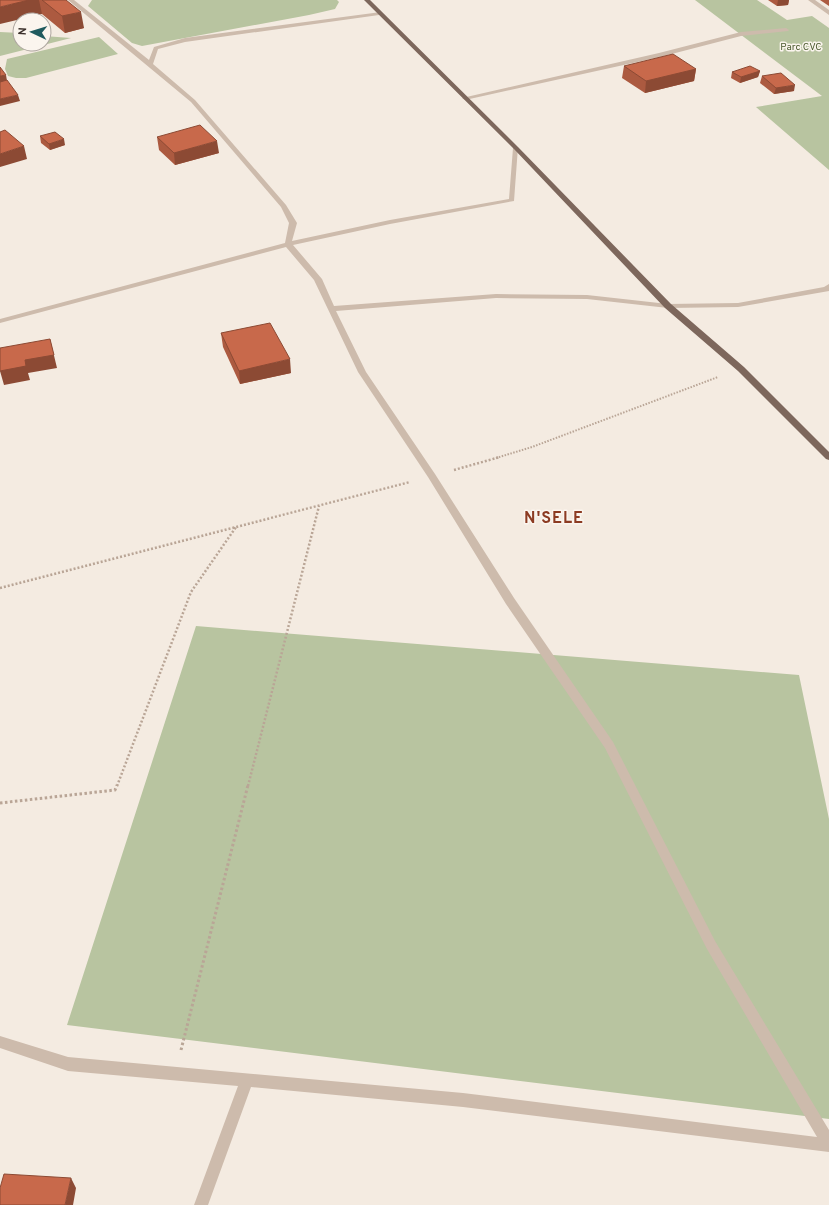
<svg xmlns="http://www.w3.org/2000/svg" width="829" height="1205" viewBox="0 0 829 1205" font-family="Overpass,sans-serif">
<rect width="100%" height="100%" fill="#f4ebe1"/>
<path fill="#b8c4a0" d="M 92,0 L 337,0 L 339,2 L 335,9 L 309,15 L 142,46 L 132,43 L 88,6 Z
M 695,0 L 757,0 L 787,20 L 812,16 L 829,28 L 829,170 L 756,107 L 822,96 Z
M 0,32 L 20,33 L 20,44 L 44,44 L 44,36 L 71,38 L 0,56 Z
M 99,37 L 118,54 L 26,78 L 16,78 L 8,76 L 5,69 L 7,59 Z
M 196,626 L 799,675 L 829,819 L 829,1119 L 67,1025 Z"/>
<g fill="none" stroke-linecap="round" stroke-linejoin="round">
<path stroke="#b9a596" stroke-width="2" stroke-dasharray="1.5 1.5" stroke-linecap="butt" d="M 496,458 L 532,447 L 718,377"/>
<path stroke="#b9a596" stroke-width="2.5" stroke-dasharray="2 2" stroke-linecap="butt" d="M 454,470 L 500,457
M 0,588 L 410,482
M 117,786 L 191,592 L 236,527
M 248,786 L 319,506"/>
<path stroke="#b9a596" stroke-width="3" stroke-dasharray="2.5 2.5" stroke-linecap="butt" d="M 0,803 L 115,790 L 117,785
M 181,1050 L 248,785"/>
<path fill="#cdbbac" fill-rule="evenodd" d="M 68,0 L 74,0 L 149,60 L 154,47 L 185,38 L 381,12 L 382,13 L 379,15 L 185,42 L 158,49 L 153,64 L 195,100 L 286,205 L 297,223 L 292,241 L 390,220 L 509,199 L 513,148 L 518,147 L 514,201 L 390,224 L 293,245 L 322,279 L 334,306 L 496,294 L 587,295 L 668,304 L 738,303 L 824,287 L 829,284 L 829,291 L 738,307 L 668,308 L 587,299 L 496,298 L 336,311 L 366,372 L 435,474 L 514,598 L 613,742 L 715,941 L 829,1130 L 829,1152 L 463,1107 L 251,1087 L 208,1205 L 194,1205 L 238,1086 L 68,1071 L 0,1048 L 0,1036 L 68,1057 L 463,1093 L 817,1137 L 707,949 L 605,748 L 506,604 L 428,477 L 358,372 L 314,280 L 286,247 L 0,323 L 0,319 L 285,243 L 289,223 L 281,207 L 191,102 Z
M 808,0 L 815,0 L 829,10 L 829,15 Z
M 786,28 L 789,30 L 788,31 L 741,36 L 660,57 L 465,100 L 462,98 L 659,53 L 741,32 Z"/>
<path fill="#7d675c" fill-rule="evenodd" d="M 364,0 L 370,0 L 518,147 L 671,304 L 744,367 L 829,452 L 829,460 L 826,459 L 738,371 L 665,308 L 514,149 Z"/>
</g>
<path fill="#ac5a40" d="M 0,0 L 66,0 L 84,28 L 65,33 L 42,14 Z
M 768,0 L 789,0 L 788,5 L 777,6 Z
M 820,0 L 829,0 L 829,6 Z
M 624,66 L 696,69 L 694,81 L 645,93 L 622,78 Z
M 760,71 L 758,77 L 740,83 L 731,78 L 732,72 Z
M 762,76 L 794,91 L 774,94 L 760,83 Z
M 40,136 L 65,145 L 50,150 L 41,143 Z
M 157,137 L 219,153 L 175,165 L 159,150 Z
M 221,333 L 291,373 L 240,384 L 223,347 Z"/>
<path fill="#8c4a34" d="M 29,0 L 39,0 L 42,14 L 0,24 L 0,7 Z
M 778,0 L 789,0 L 788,5 L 777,6 Z
M 81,12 L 84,28 L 65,33 L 62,16 Z
M 696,69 L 694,81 L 645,93 L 646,81 Z
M 760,71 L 758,77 L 740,83 L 741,77 Z
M 6,75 L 8,87 L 0,89 L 0,76 Z
M 795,85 L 794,91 L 774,94 L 776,88 Z
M 18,95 L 20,101 L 0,106 L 0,99 Z
M 64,139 L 65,145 L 50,150 L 49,144 Z
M 217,141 L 219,153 L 175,165 L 174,153 Z
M 24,146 L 27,159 L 0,167 L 0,154 Z
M 50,339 L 57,368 L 28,373 L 30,380 L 4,385 L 0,371 Z
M 290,359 L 291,373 L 240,384 L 239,371 Z
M 71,1178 L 76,1188 L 73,1205 L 65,1205 Z"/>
<path fill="#c8694b" stroke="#8c4a34" d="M 0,0 L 29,0 L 0,7 Z
M 42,0 L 66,0 L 81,12 L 62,16 Z
M 673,54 L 696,69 L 646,81 L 624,66 Z
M 750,66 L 760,71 L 741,77 L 732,72 Z
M 0,67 L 6,75 L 0,76 Z
M 781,73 L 795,85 L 776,88 L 762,76 Z
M 7,80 L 18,95 L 0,99 L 0,82 Z
M 200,125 L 217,141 L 174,153 L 157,137 Z
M 5,130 L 24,146 L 0,154 L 0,132 Z
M 55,132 L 64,139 L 49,144 L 40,136 Z
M 270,323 L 290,359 L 239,371 L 221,333 Z
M 50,339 L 54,355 L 25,360 L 26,366 L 0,371 L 0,348 Z
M 4,1174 L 71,1178 L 65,1205 L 0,1205 L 0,1188 Z"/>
<g text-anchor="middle" stroke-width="3" stroke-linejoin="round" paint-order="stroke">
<g font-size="10" fill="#4a5a2e" stroke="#fbf5ee">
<text x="801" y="50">Parc CVC</text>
</g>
<g font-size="16" font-weight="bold" letter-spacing="1" fill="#8c3b22" stroke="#fbf5ee">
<text x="554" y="523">N'SELE</text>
</g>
</g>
<g transform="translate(32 32) rotate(274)"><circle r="19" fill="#fbf5ee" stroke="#aea6a0"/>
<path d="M0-3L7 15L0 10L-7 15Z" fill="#1f5a5e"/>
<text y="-6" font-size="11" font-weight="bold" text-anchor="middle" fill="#3b302b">N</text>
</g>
</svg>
